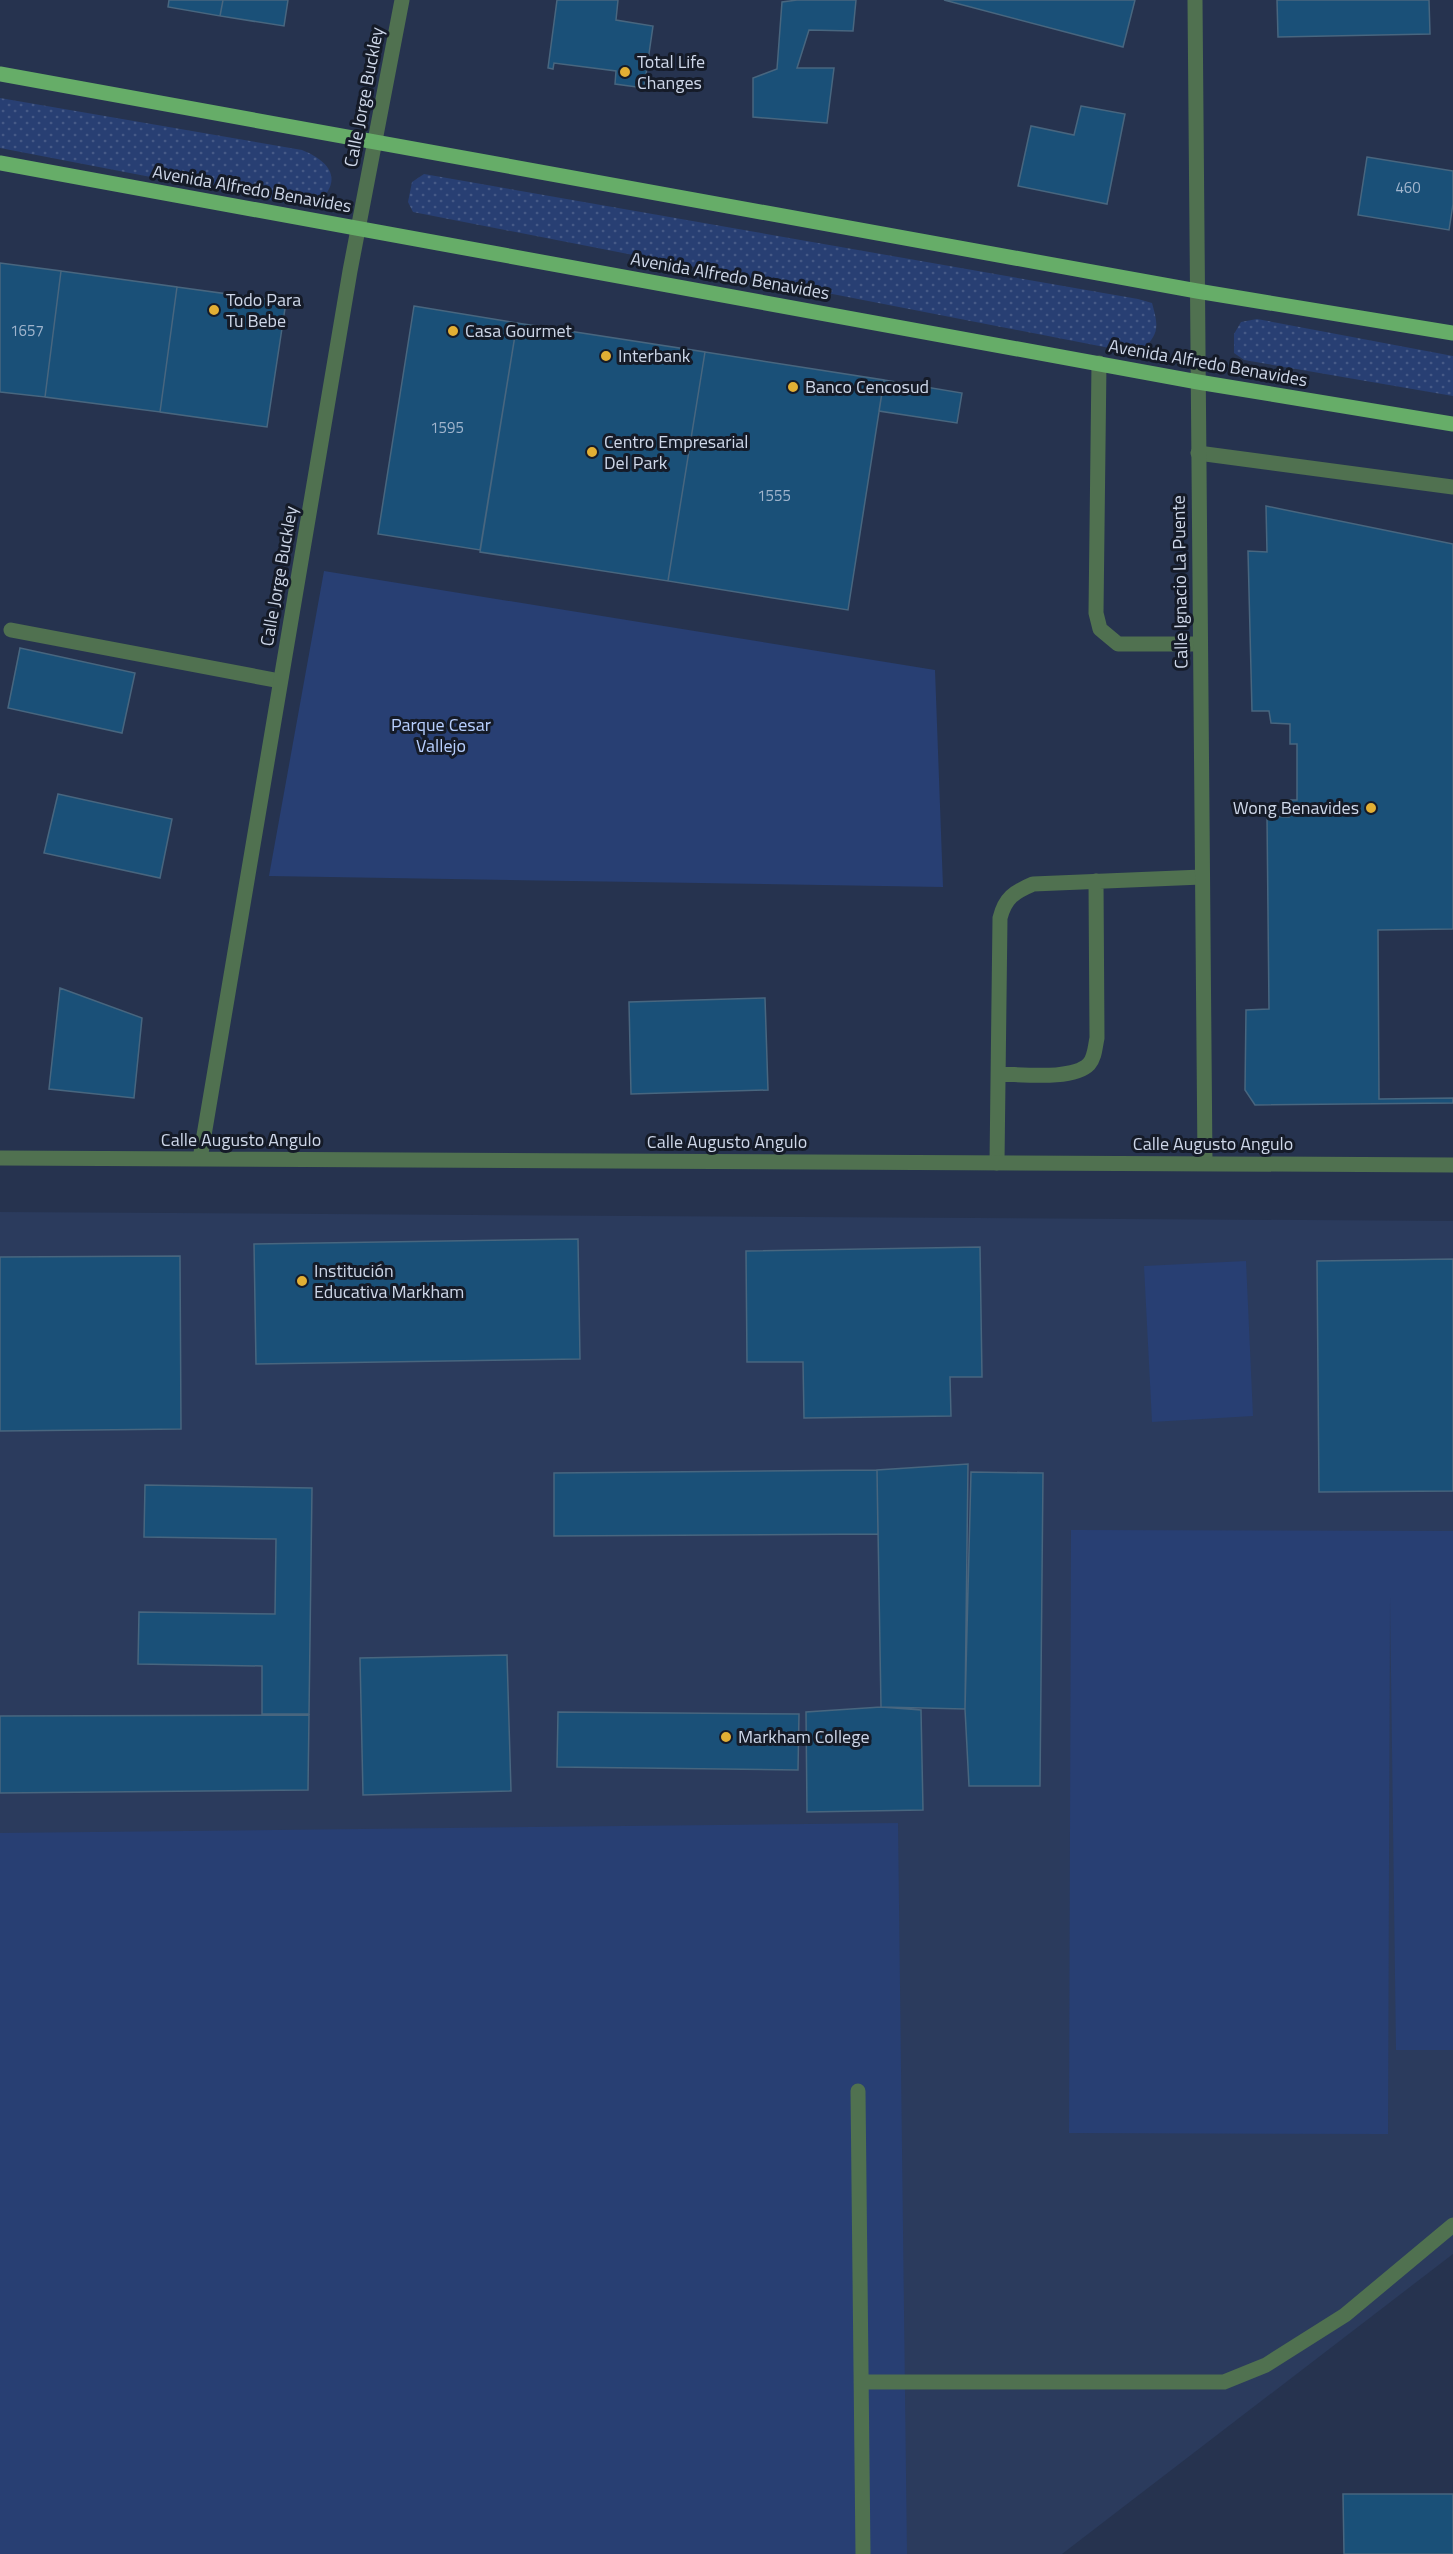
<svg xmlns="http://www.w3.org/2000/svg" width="1453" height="2554" viewBox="0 0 1453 2554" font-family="'Titillium Web',sans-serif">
<defs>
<pattern id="grass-dots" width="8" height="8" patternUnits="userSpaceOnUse" patternTransform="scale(1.5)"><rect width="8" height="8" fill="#283f73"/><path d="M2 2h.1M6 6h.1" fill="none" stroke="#465a87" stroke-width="1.8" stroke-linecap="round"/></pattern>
</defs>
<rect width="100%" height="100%" fill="#26334f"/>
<path fill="#2b3b5d" d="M 0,1212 L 1453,1221 L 1453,2254 L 1062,2554 L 0,2554 Z"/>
<path fill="url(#grass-dots)" d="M 0,98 L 302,150 C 331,162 344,180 316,205 L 301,206 L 0,148 Z
M 424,174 L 1138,299 L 1152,303 C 1159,328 1159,333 1141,352 L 1130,352 L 413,212 L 408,202 L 412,182 Z
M 1257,319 L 1453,356 L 1453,396 L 1244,360 L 1234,353 L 1234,334 L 1241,322 Z"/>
<path fill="#283f73" d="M 324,571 L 935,670 L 943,887 L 269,876 Z
M 1246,1261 L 1253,1416 L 1152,1422 L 1144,1266 Z
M 1071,1530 L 1453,1531 L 1453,2050 L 1396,2050 L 1390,1596 L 1388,2134 L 1069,2133 Z
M 898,1823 L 907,2554 L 0,2554 L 0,1833 Z"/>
<path fill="#1a5078" stroke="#48667f" stroke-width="1.5" d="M 169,0 L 223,0 L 220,16 L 168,7 Z
M 223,0 L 288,0 L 284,26 L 220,16 Z
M 557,0 L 618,0 L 616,20 L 653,26 L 644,88 L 615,84 L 616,71 L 554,63 L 553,69 L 548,68 Z
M 797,0 L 856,0 L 853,31 L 809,30 L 797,68 L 834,68 L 827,123 L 753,117 L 753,78 L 777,69 L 782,2 Z
M 944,0 L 1135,0 L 1123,47 Z
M 1277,0 L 1429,0 L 1430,34 L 1278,37 Z
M 1081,106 L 1125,114 L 1107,204 L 1018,186 L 1031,126 L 1074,135 Z
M 1367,157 L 1453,171 L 1453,204 L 1449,230 L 1358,215 Z
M 0,263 L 61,271 L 45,397 L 0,392 Z
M 61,271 L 177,287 L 160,412 L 45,397 Z
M 177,287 L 286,302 L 267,427 L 160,412 Z
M 414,306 L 517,323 L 480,550 L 378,534 Z
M 517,323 L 705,352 L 668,581 L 480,552 Z
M 705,352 L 884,380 L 848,610 L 668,581 Z
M 884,380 L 962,393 L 957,423 L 879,411 Z
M 1266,506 L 1453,544 L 1453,929 L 1378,930 L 1379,1099 L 1453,1098 L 1453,1103 L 1255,1105 L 1245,1090 L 1246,1010 L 1269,1009 L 1267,816 L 1289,817 L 1288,800 L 1297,800 L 1297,744 L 1290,744 L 1290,724 L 1271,723 L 1269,711 L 1252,711 L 1248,551 L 1267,552 Z
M 20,648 L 135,673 L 122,733 L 8,708 Z
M 58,794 L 172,819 L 160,878 L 44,853 Z
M 60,988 L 142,1018 L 134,1098 L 49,1089 Z
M 765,998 L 768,1090 L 631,1094 L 629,1002 Z
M 578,1239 L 580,1359 L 256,1364 L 254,1244 Z
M 980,1247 L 982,1377 L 950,1377 L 951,1416 L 804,1418 L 803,1362 L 747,1362 L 746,1251 Z
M 180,1256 L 181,1429 L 0,1431 L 0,1257 Z
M 1453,1259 L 1453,1491 L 1319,1492 L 1317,1261 Z
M 968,1464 L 965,1709 L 881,1707 L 877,1470 Z
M 877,1470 L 878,1534 L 554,1536 L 554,1473 Z
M 971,1472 L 1043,1473 L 1040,1786 L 969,1786 L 965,1709 Z
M 145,1485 L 312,1488 L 309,1714 L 262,1714 L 262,1666 L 138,1664 L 139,1612 L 275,1614 L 276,1539 L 144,1537 Z
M 507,1655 L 511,1791 L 363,1795 L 360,1658 Z
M 881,1707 L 921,1710 L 923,1810 L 807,1812 L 806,1712 Z
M 558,1712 L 799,1714 L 798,1770 L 557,1767 Z
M 309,1715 L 308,1790 L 0,1793 L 0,1716 Z
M 1343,2494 L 1453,2494 L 1453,2554 L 1344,2554 Z"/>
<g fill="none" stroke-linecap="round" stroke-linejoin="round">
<path stroke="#507150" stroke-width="15" d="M 1099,363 L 1096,613 L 1100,629 L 1118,644 L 1200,644
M 1198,453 L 1453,487
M 11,630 L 280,681
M 998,1074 C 1020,1074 1073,1081 1089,1064 C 1095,1057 1095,1047 1097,1038 L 1096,881
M 997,1163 L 1000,918 C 1005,898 1014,892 1033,884 L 1202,877
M 858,2091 L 863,2554
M 861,2382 L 1224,2382 L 1266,2365 L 1345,2315 L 1453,2225"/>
<path stroke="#507150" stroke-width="15" d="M 1195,0 L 1205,1163
M 0,1158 L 1453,1165
M 200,1159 L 350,271 L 402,0"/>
<path stroke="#66ad68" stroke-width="15" d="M 0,74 L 1197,291 L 1453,333
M 0,163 L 1198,382 L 1453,424"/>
</g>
<g fill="#e2af34" stroke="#151b28" stroke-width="2">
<circle cx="625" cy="72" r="6"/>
<circle cx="214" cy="310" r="6"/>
<circle cx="453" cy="331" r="6"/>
<circle cx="606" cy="356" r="6"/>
<circle cx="793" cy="387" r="6"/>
<circle cx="592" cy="452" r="6"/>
<circle cx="1371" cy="808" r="6"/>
<circle cx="302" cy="1281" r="6"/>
<circle cx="726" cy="1737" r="6"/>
</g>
<g text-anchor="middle" stroke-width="6" stroke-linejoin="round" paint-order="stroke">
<g font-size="15" fill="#a1b5cd">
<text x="1408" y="193">460</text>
<text x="27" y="336">1657</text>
<text x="447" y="433">1595</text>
<text x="774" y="501">1555</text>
</g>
<g font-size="18" fill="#ced7e9" stroke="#151b28" text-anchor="start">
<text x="637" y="68">Total Life<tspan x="637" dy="21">Changes</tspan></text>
<text x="226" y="306">Todo Para<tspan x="226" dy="21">Tu Bebe</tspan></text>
<text x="465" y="337">Casa Gourmet</text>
<text x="618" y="362">Interbank</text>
<text x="805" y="393">Banco Cencosud</text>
<text x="604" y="448">Centro Empresarial<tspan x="604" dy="21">Del Park</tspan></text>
<text x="1359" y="814" text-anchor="end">Wong Benavides</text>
<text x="314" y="1277">Institución<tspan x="314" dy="21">Educativa Markham</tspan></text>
<text x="738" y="1743">Markham College</text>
</g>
<g font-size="18" fill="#ced7e9" stroke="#151b28">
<text transform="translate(364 97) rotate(-79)" y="6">Calle Jorge Buckley</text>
<text transform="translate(252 189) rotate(10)" y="6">Avenida Alfredo Benavides</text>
<text transform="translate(730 276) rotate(10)" y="6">Avenida Alfredo Benavides</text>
<text transform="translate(1208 363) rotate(10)" y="6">Avenida Alfredo Benavides</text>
<text transform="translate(279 576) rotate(-80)" y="6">Calle Jorge Buckley</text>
<text transform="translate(1180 582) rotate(-91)" y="6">Calle Ignacio La Puente</text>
<text x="241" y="1146">Calle Augusto Angulo</text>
<text x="727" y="1148">Calle Augusto Angulo</text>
<text x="1213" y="1150">Calle Augusto Angulo</text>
</g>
<g font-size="18" fill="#b9d0ff" stroke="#151b28">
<text x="441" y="731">Parque Cesar<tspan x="441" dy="21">Vallejo</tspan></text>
</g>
</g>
</svg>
